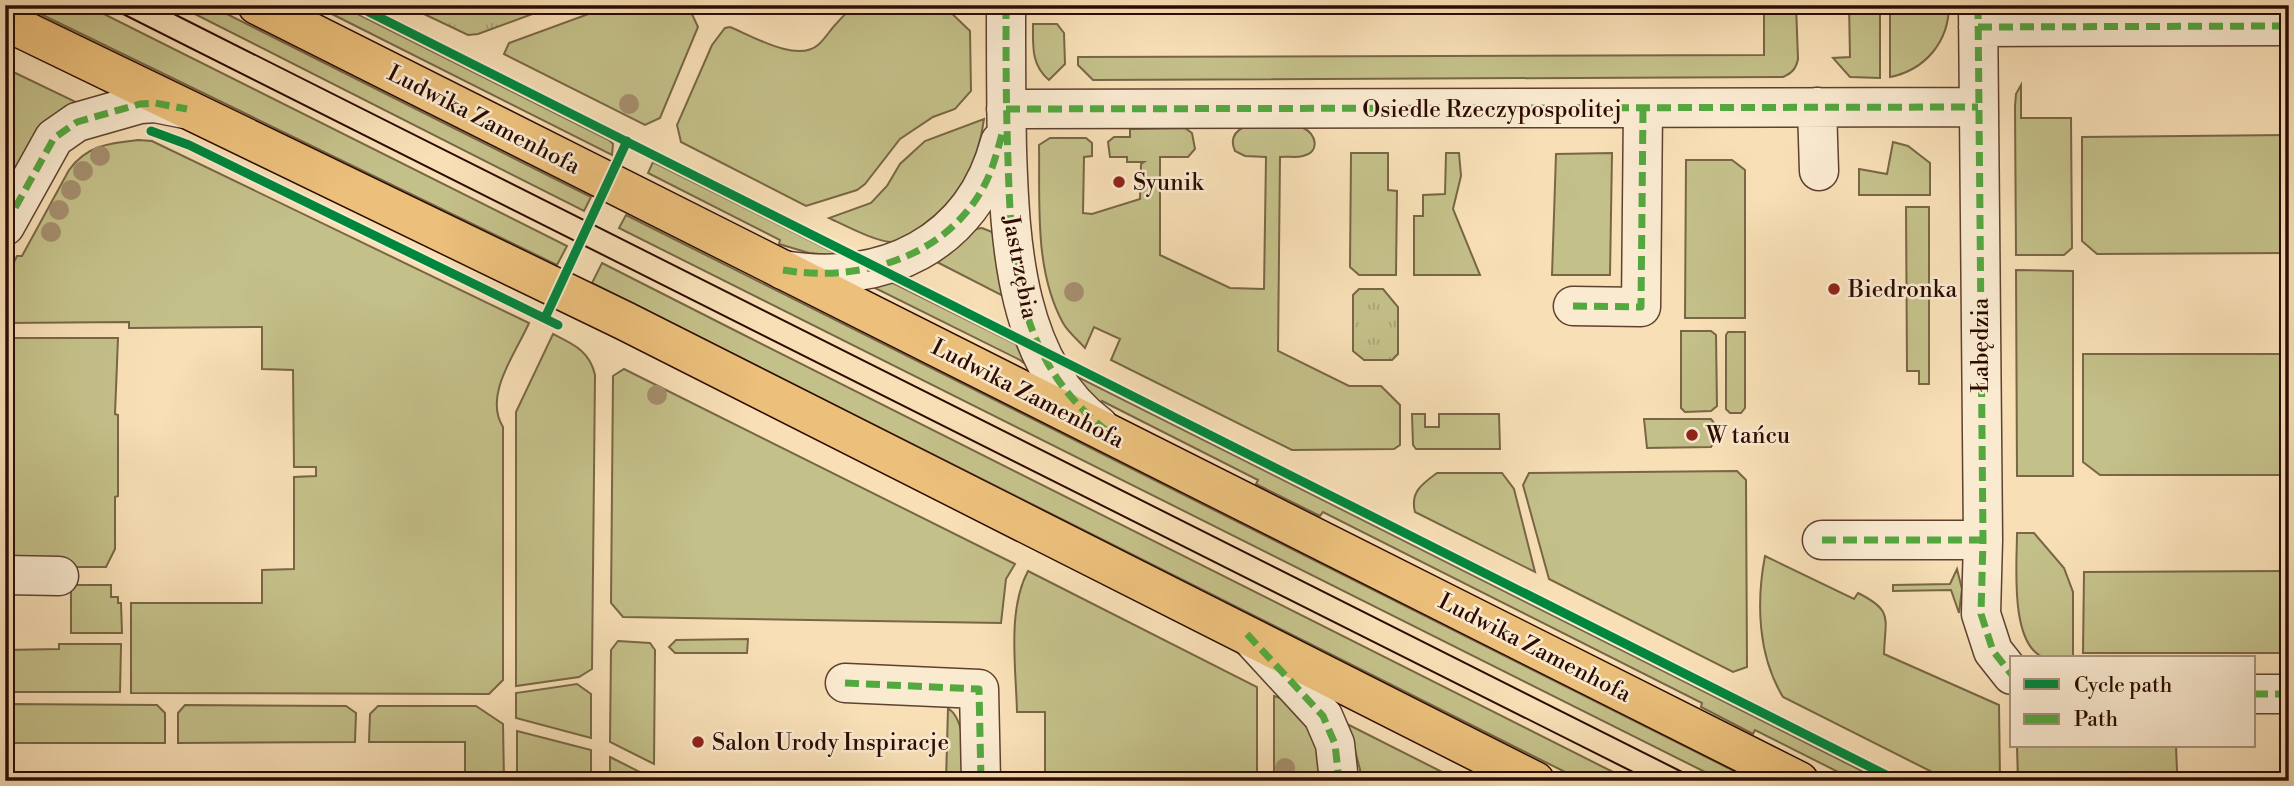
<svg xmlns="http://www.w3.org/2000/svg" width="2294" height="786" viewBox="0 0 2294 786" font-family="'Libre Bodoni',serif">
<defs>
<pattern id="park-tufts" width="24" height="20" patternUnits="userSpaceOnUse" patternTransform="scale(1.75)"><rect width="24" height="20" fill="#c4c089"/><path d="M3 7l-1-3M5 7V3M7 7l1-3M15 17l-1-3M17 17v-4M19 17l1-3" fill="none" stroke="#a9a475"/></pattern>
</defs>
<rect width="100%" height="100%" fill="#f8dfb6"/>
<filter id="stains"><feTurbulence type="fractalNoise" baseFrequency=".00286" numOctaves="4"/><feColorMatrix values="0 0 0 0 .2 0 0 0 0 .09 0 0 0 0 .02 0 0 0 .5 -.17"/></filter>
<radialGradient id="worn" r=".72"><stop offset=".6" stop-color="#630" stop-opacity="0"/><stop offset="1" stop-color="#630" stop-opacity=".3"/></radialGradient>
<path fill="#c4c089" stroke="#786646" stroke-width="2" d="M 22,5 L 86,5 L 567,246 L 557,265 Z
M 177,5 L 209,5 L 591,197 L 584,211 Z
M 314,5 L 340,5 L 609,140 L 613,144 L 612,155 Z
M 613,5 L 675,5 L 691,12 L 698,27 L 660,118 L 645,125 L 504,54 L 509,43 Z
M 862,5 L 943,5 L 970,31 L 971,91 L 955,109 L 933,117 L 900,139 L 865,184 L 857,190 L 806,206 L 681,142 L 677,125 L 712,45 L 725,28 L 730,27 C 752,36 797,63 818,45 C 825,39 830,30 836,24 C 844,15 850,8 862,5 Z
M 1764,5 L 1796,5 L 1798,59 C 1796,69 1792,73 1783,77 L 1093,80 L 1078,65 L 1078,57 L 1764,55 Z
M 1849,5 L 1880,5 L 1880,78 L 1850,77 L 1833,58 L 1850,57 Z
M 1890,5 L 1949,5 C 1949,42 1925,70 1890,77 Z
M 1033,24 L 1057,24 L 1064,33 L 1065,64 L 1049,80 C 1031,65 1033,46 1033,24 Z
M 5,68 L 78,103 L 5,192 Z
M 2021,85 L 2021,118 L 2071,118 L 2072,248 L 2064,255 L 2016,255 L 2015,106 L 2016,94 Z
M 984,119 C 978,165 960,198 922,226 C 915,232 904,241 895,242 C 880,244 844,225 829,218 L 871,203 L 887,186 L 900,164 L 925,141 Z
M 1244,127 L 1303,128 C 1316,133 1321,152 1303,156 C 1296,158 1287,156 1280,157 L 1278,351 L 1349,386 L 1381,386 L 1400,405 L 1400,445 L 1394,449 L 1292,450 L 1111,360 L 1120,339 L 1094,327 L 1085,348 C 1078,340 1068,332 1063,323 C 1034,270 1040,203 1039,145 L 1050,138 L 1086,138 L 1092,143 L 1092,156 L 1084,157 L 1083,213 L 1092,214 L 1140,199 L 1141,164 L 1144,162 L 1127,162 L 1127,157 L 1110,157 L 1108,142 L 1114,137 L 1130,137 L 1130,129 L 1185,128 L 1192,133 L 1195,149 L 1188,157 L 1160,157 L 1160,255 L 1230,288 L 1264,289 L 1266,157 L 1245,156 L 1235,151 C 1230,140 1234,132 1244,127 Z
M 2289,135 L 2289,253 L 2097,254 L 2082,241 L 2082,137 Z
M 138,140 L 152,141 L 529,323 C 516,353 483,395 503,427 L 503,680 L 489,694 L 131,693 L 131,603 L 262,603 L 262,570 L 294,569 L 294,477 L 316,476 L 316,467 L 294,467 L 293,370 L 262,369 L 262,327 L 129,328 L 129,322 L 5,323 L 5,280 L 17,256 L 22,256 L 69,170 C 87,145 110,143 138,140 Z
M 1893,142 L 1908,146 L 1930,163 L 1930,195 L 1859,195 L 1859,169 L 1887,174 Z
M 1351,153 L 1388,153 L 1388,190 L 1397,191 L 1396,275 L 1359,275 L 1350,267 Z
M 1446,153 L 1459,153 L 1461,176 L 1453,209 L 1480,275 L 1414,275 L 1414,216 L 1423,216 L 1423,195 L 1445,194 Z
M 1612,153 L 1610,275 L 1552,275 L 1556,154 Z
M 1686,160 L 1732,160 L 1745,170 L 1745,318 L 1685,318 Z
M 653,162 L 841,256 L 809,253 L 779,244 L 780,240 L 648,173 Z
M 1906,207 L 1929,207 L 1929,384 L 1919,384 L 1919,371 L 1907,371 Z
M 626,215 L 1754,781 L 1723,781 L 619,228 Z
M 982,228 L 992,232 L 994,238 L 1007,298 L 933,260 L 976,229 Z
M 602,263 L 740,333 L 1631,781 L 1583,781 L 592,283 Z
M 2016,270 L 2073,271 L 2073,476 L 2017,476 Z
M 887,280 L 1026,349 L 1030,368 L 1020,360 L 869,285 Z
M 1681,331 L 1711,331 L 1716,335 L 1717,406 L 1711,411 L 1685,412 L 1681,408 Z
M 1728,332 L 1745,332 L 1745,408 L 1741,413 L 1730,413 L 1726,409 L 1726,335 Z
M 553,334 C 573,344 590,351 595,375 L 592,669 L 579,677 L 516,686 L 516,412 Z
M 5,338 L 118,338 L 115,414 L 118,415 L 118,496 L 115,497 L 115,549 L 106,567 L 59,567 L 5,562 Z
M 2083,354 L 2289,354 L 2289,475 L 2100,475 L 2083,462 Z
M 624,369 L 1015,564 L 1006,579 L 1001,623 L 623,617 L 611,603 L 613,376 Z
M 1074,375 L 1882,781 L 1856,781 L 1755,730 L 1753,734 L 1701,707 L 1702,703 L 1323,512 L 1320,516 L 1256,484 L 1258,480 L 1102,401 L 1100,406 Z
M 1412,414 L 1425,414 L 1425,427 L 1439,427 L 1439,414 L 1499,414 L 1500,449 L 1416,449 L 1413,445 Z
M 1644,419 L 1711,419 C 1719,428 1717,437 1711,447 L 1647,448 Z
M 1737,471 L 1746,480 L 1747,667 L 1733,672 L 1549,579 L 1523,485 L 1529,473 Z
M 1437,473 L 1502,473 L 1514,489 L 1535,572 L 1415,512 C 1410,492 1422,484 1437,473 Z
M 2017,533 L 2034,533 L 2064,568 L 2073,592 L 2073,658 C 2065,658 2053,660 2045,658 C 2009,646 2017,563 2017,533 Z
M 1765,556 L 1854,599 L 1858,593 C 1894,611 1885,618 1884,654 L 1999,705 L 2000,781 L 1950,781 L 1783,697 C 1758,656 1756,603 1765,556 Z
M 1957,569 L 1962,589 L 1959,613 L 1951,590 L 1893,591 L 1893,585 L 1950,584 Z
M 1028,571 L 1257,687 L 1257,781 L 1045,781 L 1045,712 L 1017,712 C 1016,668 1007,610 1028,571 Z
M 2289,571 L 2289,653 L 2083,653 L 2084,572 Z
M 71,585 L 111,585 L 111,597 L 118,597 L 118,603 L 121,603 L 122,633 L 71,633 Z
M 748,639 L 747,653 L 675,653 L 669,647 L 676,640 Z
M 618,641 L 650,643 L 655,650 L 654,764 L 610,742 L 611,650 Z
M 59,644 L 121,644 L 120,692 L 5,692 L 5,650 L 59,649 Z
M 577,684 L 591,694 L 591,738 L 516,718 L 516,693 Z
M 1274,696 C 1313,707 1316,747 1326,781 L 1274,781 Z
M 5,704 L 157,705 L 165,713 L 165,743 L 5,743 Z
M 185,705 L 346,706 L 356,713 L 355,742 L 178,743 L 178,713 Z
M 378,706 L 476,706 L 503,724 L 504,781 L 465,781 L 465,742 L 369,742 L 370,714 Z
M 948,708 C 968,722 962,759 963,781 L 946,781 Z
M 1345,723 L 1460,781 L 1363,781 L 1353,743 Z
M 517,731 L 591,750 L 591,781 L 517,781 Z
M 2017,746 L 2176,746 L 2177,771 L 2174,781 L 2018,781 Z
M 610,757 L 654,779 L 654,781 L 610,781 Z"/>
<path fill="url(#park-tufts)" stroke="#786646" stroke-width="2" d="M 405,5 L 557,5 L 478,34 L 468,35 Z
M 1359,289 L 1383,289 L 1398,307 L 1398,354 L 1392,360 L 1364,360 L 1353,351 L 1353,295 Z"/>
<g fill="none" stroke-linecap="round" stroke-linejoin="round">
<g stroke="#5f412f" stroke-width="41">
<path id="minor" d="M 1006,5 C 1006,54 1006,102 1007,150 C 1010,244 1016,365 1099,426
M 1978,5 L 1983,540 L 1981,614 L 1993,651 L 2012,675
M 1978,27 L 2289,26
M 1817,107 L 1819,171
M 1006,109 L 1978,107
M 5,226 L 54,138 L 77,122 L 140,104 L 155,103 L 185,109
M 783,270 C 883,287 973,244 1000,142
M 1573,306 L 1641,307 L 1643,109
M 1822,540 L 1983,540
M 5,575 L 59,576
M 1253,640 L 1323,716 L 1335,744 L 1339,781
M 845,683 L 979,689 L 981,781
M 2254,694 L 2289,694"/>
</g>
<g stroke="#2c0c02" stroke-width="41">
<path id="major" d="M 257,5 L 1799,781
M 5,21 L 625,321 L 1535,781"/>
</g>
<use href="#minor" stroke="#faead0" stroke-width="38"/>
<use href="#major" stroke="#ecc07b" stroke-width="38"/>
<path stroke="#2c0c02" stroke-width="2" d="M 105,5 L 1651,781
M 156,5 L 1700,781"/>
<path stroke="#54a840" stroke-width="7" stroke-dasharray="14 7" stroke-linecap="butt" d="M 1006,5 C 1006,57 1006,109 1008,160 C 1011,269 1019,368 1115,437
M 1978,5 L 1983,540 L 1981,614 L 1993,651 L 2012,675
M 1978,27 L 2289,26
M 1006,109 L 1978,107
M 5,226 L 54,138 L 77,122 L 140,104 L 155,103 L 187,109
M 783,270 C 858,283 946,258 984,186 C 993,169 998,149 1003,130
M 1573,306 L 1641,307 L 1643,109
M 1822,540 L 1983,540
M 1247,634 L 1323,716 L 1335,744 L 1339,781
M 845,683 L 979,689 L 981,781
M 2254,694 L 2289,694"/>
<g stroke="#faead0" stroke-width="13">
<path id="cycleway" d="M 355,5 L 1898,781
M 151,131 L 189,145 L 558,325
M 545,318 L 627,141"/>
</g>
<use href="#cycleway" stroke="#00873e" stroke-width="9"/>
</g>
<g fill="#a58e6d">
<circle cx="629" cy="104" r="10"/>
<circle cx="100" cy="156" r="10"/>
<circle cx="83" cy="171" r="10"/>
<circle cx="71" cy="190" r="10"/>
<circle cx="59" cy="210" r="10"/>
<circle cx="51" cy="232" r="10"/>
<circle cx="1074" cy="292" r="10"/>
<circle cx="657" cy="395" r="10"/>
<circle cx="1285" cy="768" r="10"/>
</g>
<g fill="#8f2418" stroke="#faead0" stroke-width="2.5">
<circle cx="1119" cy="182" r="7"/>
<circle cx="1834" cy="289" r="7"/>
<circle cx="1692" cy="435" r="7"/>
<circle cx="698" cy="742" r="7"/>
</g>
<g text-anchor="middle" stroke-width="5" stroke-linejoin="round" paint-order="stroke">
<g font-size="23" fill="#2c0c02" stroke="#faead0">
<text x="1492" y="117">Osiedle Rzeczypospolitej</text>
<text transform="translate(484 119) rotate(27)" y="8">Ludwika Zamenhofa</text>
<text transform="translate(1021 267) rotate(79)" y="8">Jastrzębia</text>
<text transform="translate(1980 345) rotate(-90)" y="8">Łabędzia</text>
<text transform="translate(1028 393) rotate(27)" y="8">Ludwika Zamenhofa</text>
<text transform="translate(1535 647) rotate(27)" y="8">Ludwika Zamenhofa</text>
</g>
<g font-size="23" fill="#2c0c02" stroke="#faead0" text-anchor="start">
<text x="1133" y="190">Syunik</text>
<text x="1848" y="297">Biedronka</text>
<text x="1706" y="443">W tańcu</text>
<text x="712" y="750">Salon Urody Inspiracje</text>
</g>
</g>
<rect width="2294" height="786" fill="none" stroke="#f8dfb6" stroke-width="28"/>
<rect x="7" y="7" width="2280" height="772" fill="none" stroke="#2c0c02" stroke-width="3.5"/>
<rect x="14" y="14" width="2266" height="758" fill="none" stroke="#2c0c02" stroke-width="2"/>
<rect x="2010" y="656" width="245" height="91" fill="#faead0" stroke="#a8917e" stroke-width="2"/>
<rect x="2024" y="679" width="35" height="10" fill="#00873e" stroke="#a8917e" stroke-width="2"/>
<text x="2074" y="692" font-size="21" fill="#2c0c02">Cycle path</text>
<rect x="2024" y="714" width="35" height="10" fill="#54a840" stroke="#a8917e" stroke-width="2"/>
<text x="2074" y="726" font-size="21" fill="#2c0c02">Path</text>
<rect width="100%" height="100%" filter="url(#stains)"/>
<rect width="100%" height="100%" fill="url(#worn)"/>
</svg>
